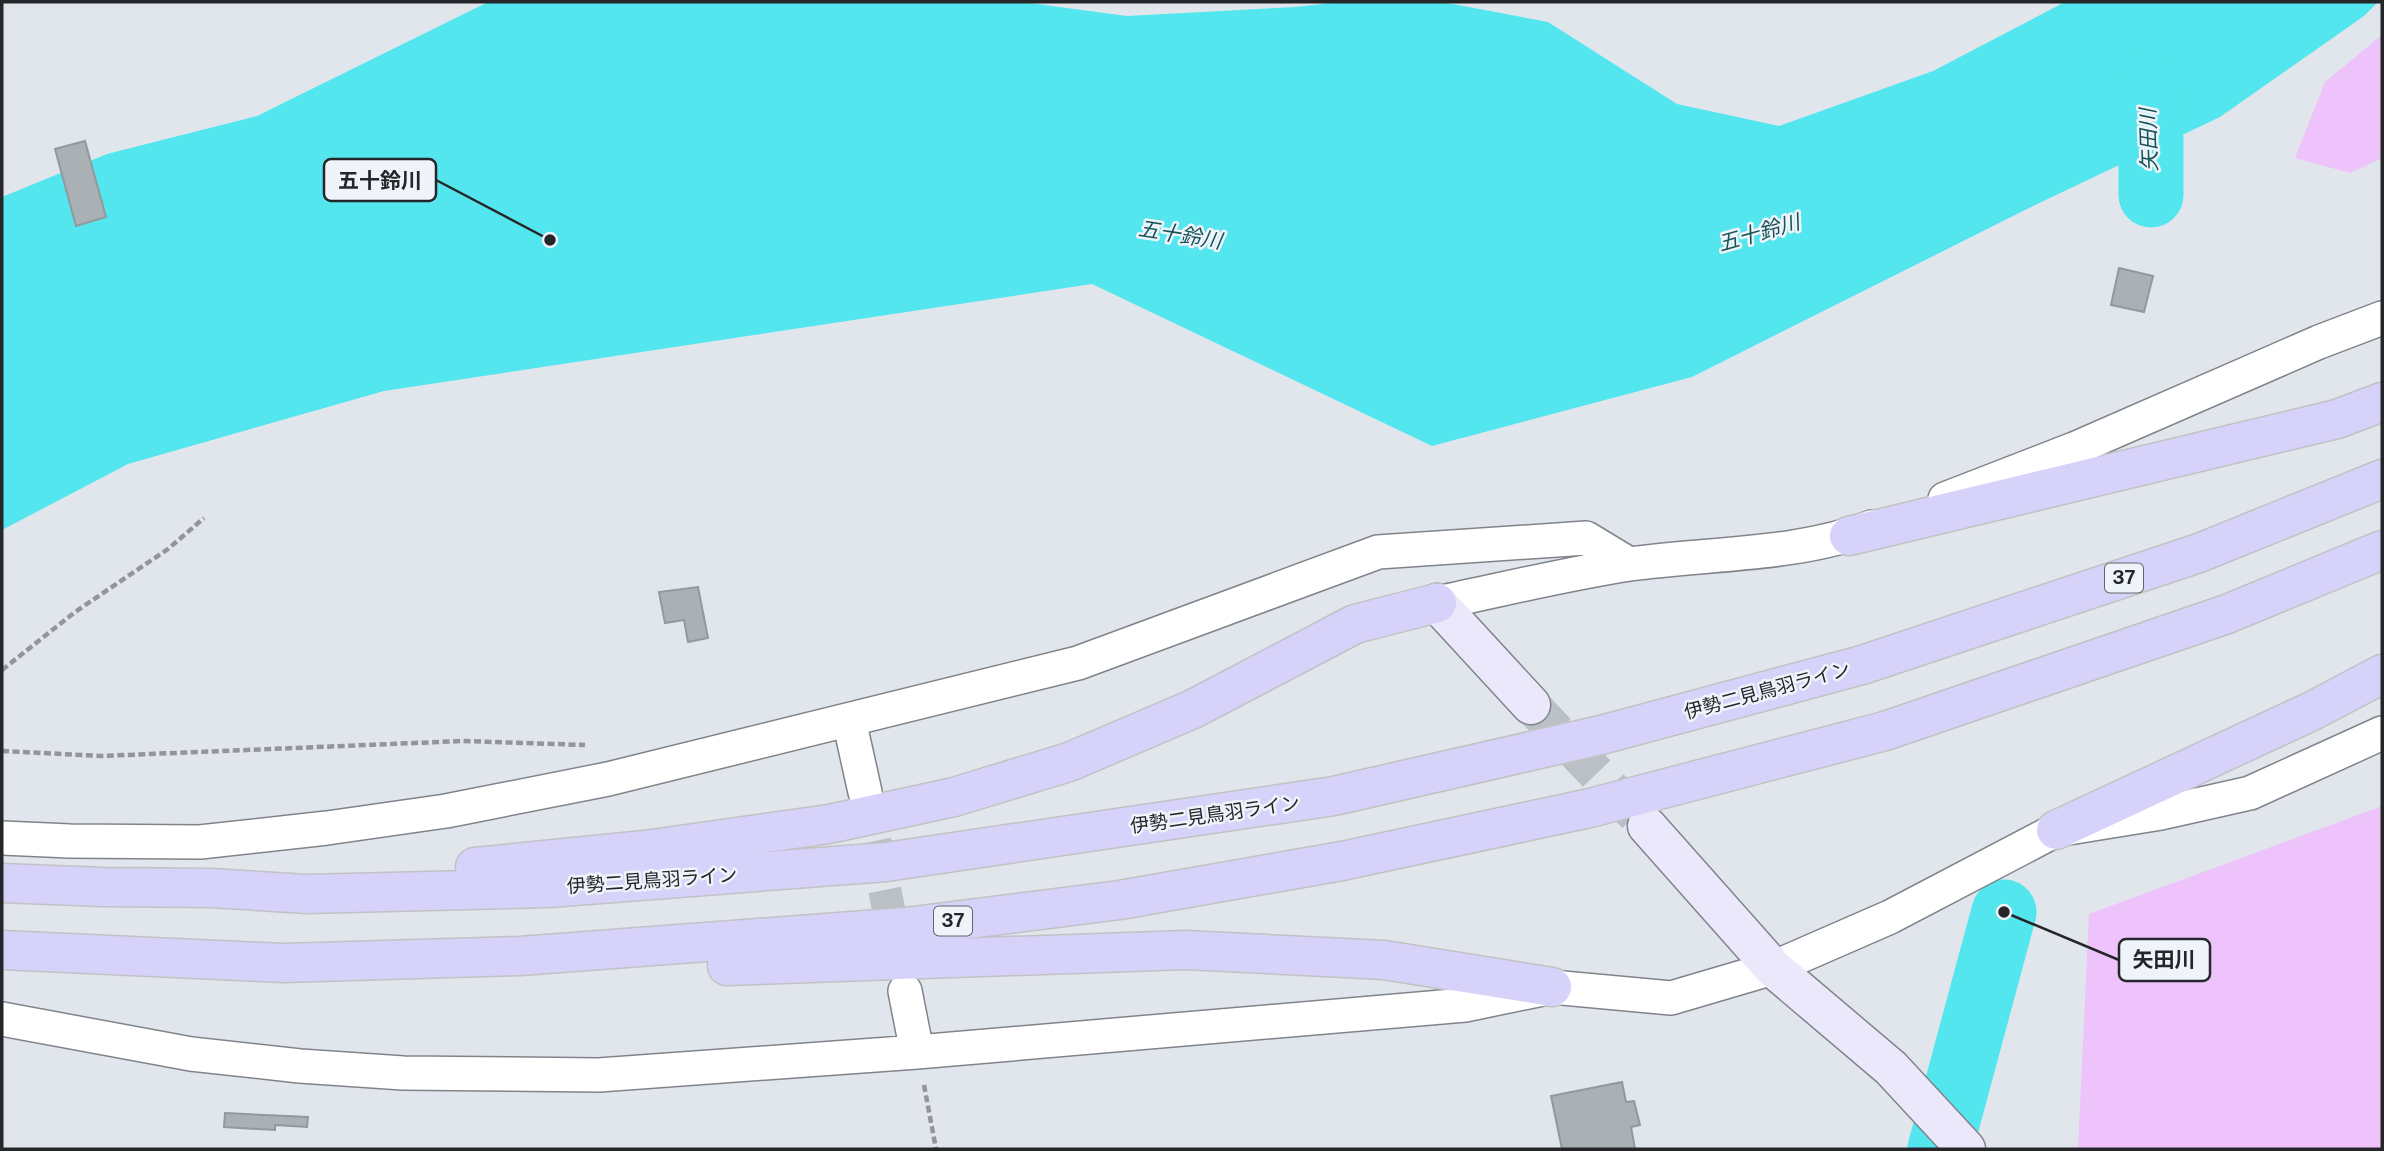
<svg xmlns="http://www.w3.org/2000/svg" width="2384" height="1151" viewBox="0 0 2384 1151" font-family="'Public Sans','Noto Sans JP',sans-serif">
<rect width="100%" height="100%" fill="#e1e6ed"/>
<path fill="#eec2fa" d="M 2382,35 L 2382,158 L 2350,173 L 2295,158 L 2325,82 Z
M 2382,806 L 2382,1149 L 2078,1149 L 2089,914 Z"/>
<path fill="#54e6ee" d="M 488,2 L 1022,2 L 1127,16 L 1295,7 L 1341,2 L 1442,2 L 1548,22 L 1677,104 L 1779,126 L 1933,71 L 2065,2 L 2378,2 L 2364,16 L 2220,117 L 2027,209 L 1692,377 L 1432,446 L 1092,284 L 384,391 L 128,464 L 2,530 L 2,197 L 107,154 L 257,116 Z"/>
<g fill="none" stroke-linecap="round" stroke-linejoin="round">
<path stroke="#54e6ee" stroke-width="65" d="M 2147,84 L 2151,140 L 2151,195
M 1940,1149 L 2004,912"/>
</g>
<path fill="#a9b1b5" stroke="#91999d" stroke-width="2" d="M 85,141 L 106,217 L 76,226 L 55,149 Z
M 2119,268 L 2153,276 L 2144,312 L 2111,305 Z
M 698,587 L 708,638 L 688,642 L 684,620 L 665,623 L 659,592 Z
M 1622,1082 L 1626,1102 L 1634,1101 L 1640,1125 L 1631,1127 L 1635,1149 L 1562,1149 L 1551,1096 Z
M 225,1113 L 308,1117 L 307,1127 L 275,1125 L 275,1130 L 224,1127 Z"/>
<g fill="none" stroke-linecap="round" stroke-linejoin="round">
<path stroke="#bbc0c6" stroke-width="33" stroke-dasharray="33 17" stroke-linecap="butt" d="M 865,792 L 897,951"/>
<path stroke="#bbc0c6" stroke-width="38" stroke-dasharray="38 19" stroke-linecap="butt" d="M 1531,705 L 1643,822"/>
<g stroke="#80848a" stroke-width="36">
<path id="street" d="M 1945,499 L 2074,449 L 2319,342 L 2382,318
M 1437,603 C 1501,590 1565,574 1630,564 C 1709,553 1797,556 1872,527
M 849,720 L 865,792
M 2,838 L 70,841 L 200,842 L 327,828 L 446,811 L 608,779 L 1078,663 L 1378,552 L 1586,538 L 1629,564
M 905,991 L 917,1052
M 2,1019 L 191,1054 L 300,1066 L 403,1073 L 599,1075 L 917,1052 L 1465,1005 L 1552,987 L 1671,998 L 1773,968 L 1890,917 L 2056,830 L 2161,813 L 2250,793 L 2382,733"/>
</g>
<g stroke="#80848a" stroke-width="41">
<path id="secondary" d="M 1437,603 L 1531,705
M 1647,826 L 1773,968 L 1891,1068 L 1966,1149"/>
</g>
<g stroke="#c2c2c3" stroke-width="41">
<path id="primary" d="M 1849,536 L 2337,419 L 2382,402
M 2056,830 L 2312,711 L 2382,674
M 475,867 L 645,850 L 829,824 L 954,797 L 1069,762 L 1193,709 L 1355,624 L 1437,603
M 2,883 L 103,887 L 211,888 L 307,894 L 548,888 L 886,862 L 1334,796 L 1601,735 L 1862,665 L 2199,553 L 2382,479
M 2,950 L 284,963 L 520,956 L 905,927 L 1120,900 L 1342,861 L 1590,808 L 1885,731 L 2227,614 L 2382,550
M 727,966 L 1186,950 L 1384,960 L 1552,987"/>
</g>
<path stroke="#92959a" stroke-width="4.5" stroke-dasharray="7 3.5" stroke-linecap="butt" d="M 2,670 L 75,612 L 168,549 L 204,518
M 2,751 L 102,756 L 463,741 L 585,745
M 924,1085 L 936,1149"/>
<use href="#street" stroke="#fff" stroke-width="33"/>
<use href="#secondary" stroke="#ebe8fc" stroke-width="38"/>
<use href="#primary" stroke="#d6d2f9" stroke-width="38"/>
</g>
<g text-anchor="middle" stroke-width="5" stroke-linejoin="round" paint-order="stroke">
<g fill="#eff3fa" stroke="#626468" stroke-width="2">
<rect x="2105" y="563.5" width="38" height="29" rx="5"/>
<rect x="934" y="906.5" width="38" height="29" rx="5"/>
</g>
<g font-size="18" font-weight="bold" fill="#252629">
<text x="2124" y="584">37</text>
<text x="953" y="927">37</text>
</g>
<g font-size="19" fill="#252629" stroke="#eff3fa">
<text transform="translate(1767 690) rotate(-15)" y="7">伊勢二見鳥羽ライン</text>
<text transform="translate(1215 814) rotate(-8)" y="7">伊勢二見鳥羽ライン</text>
<text transform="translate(652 880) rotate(-4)" y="7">伊勢二見鳥羽ライン</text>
</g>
<g font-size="21" font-style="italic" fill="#165457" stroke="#eff3fa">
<text transform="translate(2149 140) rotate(-92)" y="7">矢田川</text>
<text transform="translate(1759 233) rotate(-16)" y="7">五十鈴川</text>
<text transform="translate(1180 235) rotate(9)" y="7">五十鈴川</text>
</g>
</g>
<path fill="none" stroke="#252629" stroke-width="2.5" d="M550 240L436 180M2004 912L2119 960"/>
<g fill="#252629" stroke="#eff3fa" stroke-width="2.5">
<circle cx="550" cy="240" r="7"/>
<circle cx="2004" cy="912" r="7"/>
</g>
<g fill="#eff3fa" stroke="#252629" stroke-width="2.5">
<rect x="324" y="159" width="112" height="42" rx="7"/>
<rect x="2119" y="939" width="91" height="42" rx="7"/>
</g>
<g font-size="21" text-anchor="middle" font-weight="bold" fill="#252629">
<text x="380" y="188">五十鈴川</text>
<text x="2164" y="967">矢田川</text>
</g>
<rect width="2384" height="1151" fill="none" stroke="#252629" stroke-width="7"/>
</svg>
